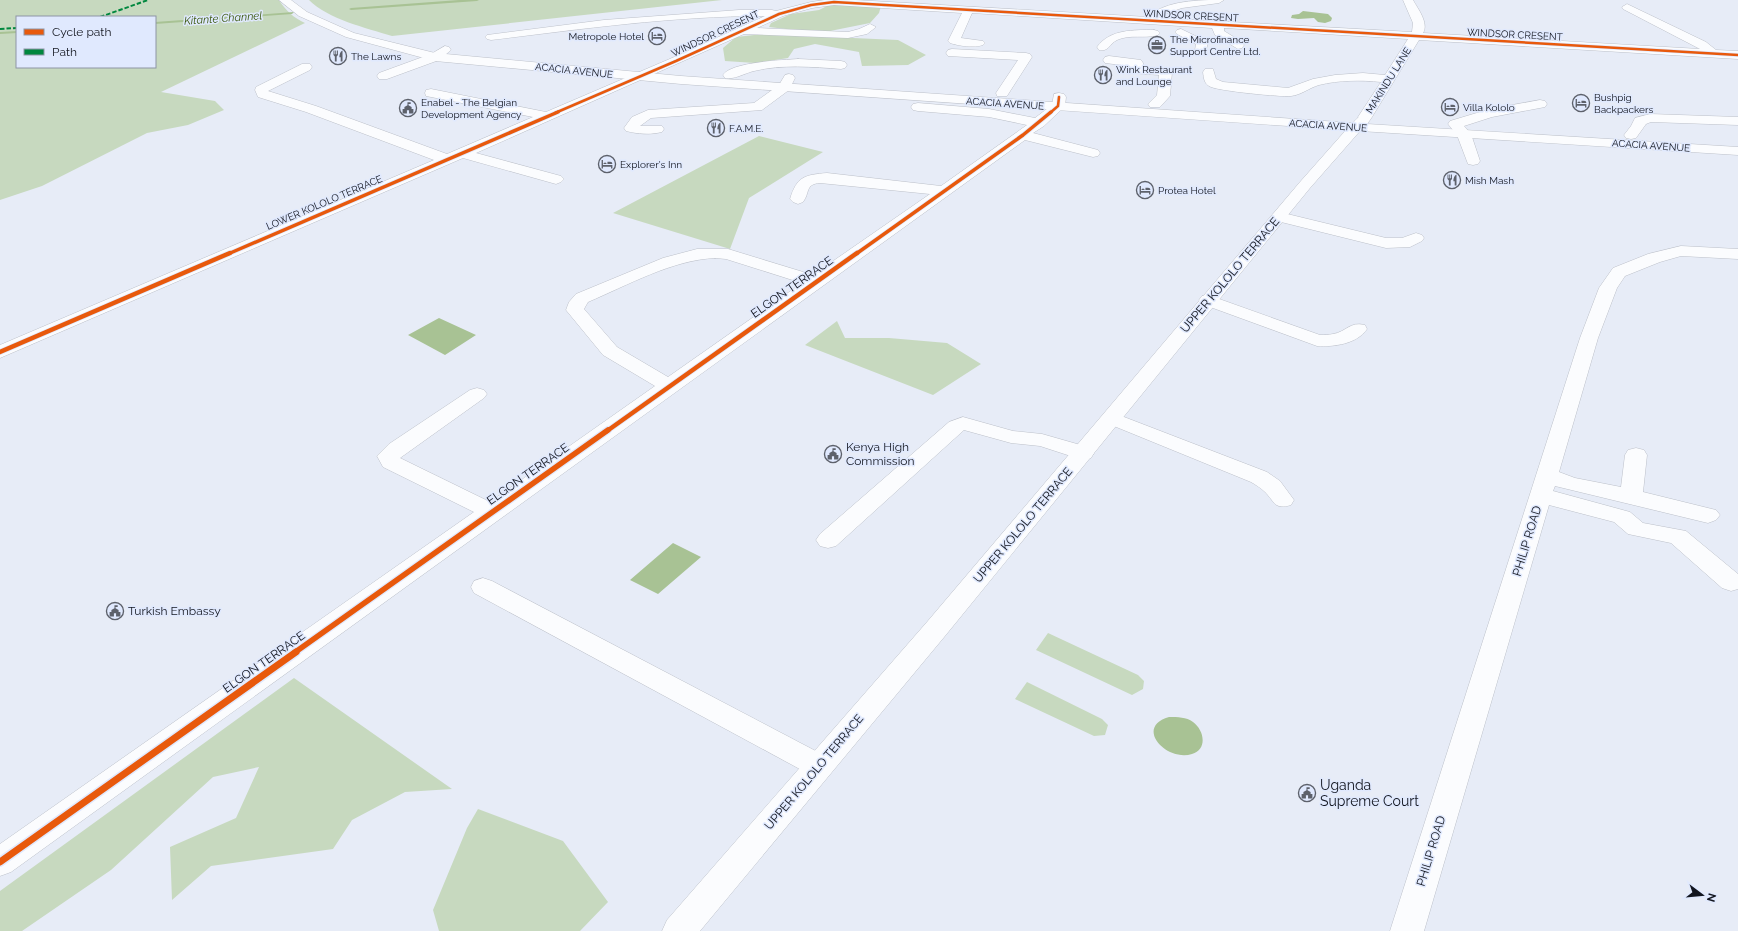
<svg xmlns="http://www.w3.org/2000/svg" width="1738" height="931" viewBox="0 0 1738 931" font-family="Raleway,sans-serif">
<rect width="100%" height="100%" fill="#e7ecf7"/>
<path fill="#c7d9bf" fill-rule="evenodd" d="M 0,0 L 279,0 C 286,11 294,18 305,23 L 161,92 L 215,101 L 224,110 L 188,125 L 147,133 L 42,186 L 0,200 ZM 17,17 L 155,17 L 155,67 L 17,67 Z
M 309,0 L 722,0 L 392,36 C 366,28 328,19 309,0 Z
M 829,5 L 881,6 L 879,13 L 870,23 L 820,33 L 769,27 L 771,23 L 791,14 L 819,10 Z
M 763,34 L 898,40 L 926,55 L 908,65 L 862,66 L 859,52 L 815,44 L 794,49 L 788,58 L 755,63 L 725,61 L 723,48 L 736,37 Z
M 759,136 L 823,152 L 749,198 L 730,249 L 613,213 Z
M 837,321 L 845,338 L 889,338 L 947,343 L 981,364 L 933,395 L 805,345 Z
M 1048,633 L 1138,675 L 1144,681 L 1143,689 L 1132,695 L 1036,650 Z
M 294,678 L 452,789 L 405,792 L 352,820 L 333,849 L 211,866 L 172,900 L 170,847 L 236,818 L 259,767 L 213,777 L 111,870 L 22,931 L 0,931 L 0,891 Z
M 1027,682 L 1102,719 L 1108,725 L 1105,735 L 1094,736 L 1015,699 Z
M 478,809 L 563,841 L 608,902 L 580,931 L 439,931 L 433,910 L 467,828 Z"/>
<path fill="#a8c294" d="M 1303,11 L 1328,14 L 1332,18 L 1331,21 L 1325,23 L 1318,22 L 1314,18 L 1298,19 L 1291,18 L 1292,15 L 1299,14 Z
M 439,318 L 476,335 L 445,355 L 408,335 Z
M 673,543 L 701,557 L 658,594 L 630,580 Z
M 1169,717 C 1178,717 1186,717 1193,722 C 1204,730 1208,749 1192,754 C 1166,762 1134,727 1169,717 Z"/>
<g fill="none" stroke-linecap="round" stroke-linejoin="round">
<path fill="#a8c294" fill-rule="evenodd" d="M 459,0 L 479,0 L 477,1 L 351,10 L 349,9 L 351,8 Z
M 294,12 L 292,14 L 155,24 L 155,22 Z
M 17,31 L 17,33 L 0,34 L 0,32 Z"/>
<g stroke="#bcc0c9" stroke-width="1">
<path id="minor" d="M 825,0 L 855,0 L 1148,17 C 1166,0 1199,0 1224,0 L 1219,3 L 1182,8 L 1167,13 L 1159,18 L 1412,32 L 1413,23 L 1403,0 L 1413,0 C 1418,9 1429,23 1423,33 L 1700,49 L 1623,9 L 1622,7 L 1627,4 L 1706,42 L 1716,50 L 1738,51 L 1738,59 L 1419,40 L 1372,117 L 1370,120 L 1360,120 L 1358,117 L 1381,82 C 1361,80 1339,80 1319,85 C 1309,88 1301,95 1291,96 C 1279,97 1221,91 1211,87 C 1204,84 1204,79 1203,72 L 1205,69 L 1213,69 L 1216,79 L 1223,82 L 1288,88 L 1313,79 L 1335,75 L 1363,73 L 1385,75 L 1408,39 L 1224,28 L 1224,31 L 1242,42 L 1244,45 L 1242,48 L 1238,49 L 1215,35 L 1212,28 L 972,13 L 961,38 L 983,41 L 985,43 L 983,45 C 974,48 959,46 950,43 L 948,41 L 962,13 L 834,5 L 812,8 L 783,16 L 757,28 L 848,32 L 859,29 L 870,24 L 876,27 L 867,34 L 848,38 L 744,34 L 476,153 L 561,176 L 564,179 L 561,182 L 556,184 L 463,158 L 0,358 L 0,345 L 434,160 L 306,112 L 258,97 L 255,90 L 256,87 L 302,64 L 310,64 L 312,67 L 310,70 L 268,91 L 316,106 L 447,154 L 533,117 L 426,96 L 425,93 L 426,90 L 431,89 L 546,112 L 672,58 L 765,16 C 673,16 582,29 491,40 L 487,39 L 485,37 L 487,35 L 604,20 L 739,10 L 772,10 L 776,11 L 811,2 Z
M 1181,29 L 1206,41 L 1208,43 L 1205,53 L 1197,53 L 1195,50 L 1196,44 L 1177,34 L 1175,32 L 1177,30 Z
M 1154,30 L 1158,31 L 1160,33 L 1158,35 C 1145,39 1130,34 1117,40 C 1109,44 1109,52 1099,50 L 1097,47 C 1110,29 1134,30 1154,30 Z
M 445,46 L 449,47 L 451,50 L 439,60 L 387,79 L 379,79 L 377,76 L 379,73 L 431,54 Z
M 952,49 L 1026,53 L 1030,54 L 1032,57 L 1007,96 L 997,96 L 996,93 L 1018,60 L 948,56 L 946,53 L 948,50 Z
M 1109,56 L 1141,60 L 1143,63 L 1143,67 L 1170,69 L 1172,72 L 1170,96 L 1160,107 L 1150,107 L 1148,104 L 1157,95 L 1159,75 L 1132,73 L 1130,70 L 1130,66 L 1105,63 L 1103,60 L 1105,57 Z
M 798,59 L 841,61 L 845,62 L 847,65 L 845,68 L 841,69 C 813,67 782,64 754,71 C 745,73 734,80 725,78 L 723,75 C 731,62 783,60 798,59 Z
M 789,74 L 793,75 L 795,78 L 789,90 L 762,110 L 651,118 L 640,126 L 662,126 L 664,129 L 662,132 C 650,135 638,134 626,131 L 624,128 L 632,117 L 648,110 L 754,103 L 779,85 L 785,75 Z
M 1059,93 L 1064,94 L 1066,97 L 1065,106 L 1044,126 L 1033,133 L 1098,150 L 1100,153 L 1098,156 L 1093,157 L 1025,140 L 11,872 L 0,876 L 0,844 L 474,512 L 383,467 L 377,456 L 389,444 L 470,390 L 477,388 L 484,390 L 487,394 L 484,398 L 400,458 L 490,502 L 655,386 L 603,355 L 566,310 L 569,302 L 576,294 L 663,258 L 697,249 L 728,249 L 813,275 L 930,194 L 820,183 C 805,184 810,193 803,202 L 798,204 L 793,202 L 790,199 C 797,176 805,175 827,173 L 941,186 L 1027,125 L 989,117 L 918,111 L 913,110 L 911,107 L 913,104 L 918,103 L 989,109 L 1035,118 L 1052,105 L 1054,94 ZM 715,258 L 726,259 L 802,283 L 668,377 L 617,347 L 584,309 L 588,302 C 628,285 672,260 715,258 Z
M 1540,100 L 1545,101 L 1547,104 L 1545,107 L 1492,117 L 1464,126 L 1471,134 L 1480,161 L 1478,164 L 1473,165 L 1468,164 L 1457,135 L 1448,124 L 1450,121 L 1490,109 Z
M 1650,114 L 1738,117 L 1738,125 L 1651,122 L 1646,124 L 1636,138 L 1631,139 L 1626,138 L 1624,135 L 1631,126 L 1635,118 Z
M 1279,212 L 1386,238 L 1402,238 L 1416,233 L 1422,235 L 1424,238 L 1422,241 L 1410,247 L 1386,248 L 1273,220 L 1271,217 L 1273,214 Z
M 1681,246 L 1738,249 L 1738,259 L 1681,256 L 1660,262 L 1625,276 L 1617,288 L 1598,338 L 1559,472 L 1575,478 L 1621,487 L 1625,455 L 1628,450 L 1636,448 L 1644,450 L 1647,455 L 1643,492 L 1716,510 L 1720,515 L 1716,520 L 1708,523 L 1555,486 L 1553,491 L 1630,512 L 1643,523 L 1686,531 L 1738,574 L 1738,589 L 1731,591 L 1722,588 L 1671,543 L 1628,534 L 1614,522 L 1549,505 L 1424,931 L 1390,931 L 1580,338 L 1599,288 L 1613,268 L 1648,254 Z
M 1208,295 L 1320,335 C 1324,335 1329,335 1333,334 C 1346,332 1350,321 1365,325 L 1367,329 C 1357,344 1334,347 1317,346 L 1202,304 L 1199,300 L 1202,296 Z
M 1111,412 L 1267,472 L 1280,481 L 1294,500 L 1291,505 C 1274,510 1275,502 1265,492 C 1261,488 1256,485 1251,482 L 1104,422 L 1101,418 L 1104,414 Z
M 963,417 L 1013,431 L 1042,434 L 1091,448 L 1094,453 L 1091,458 L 1083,460 L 1040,446 L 1011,443 L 964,430 L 836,546 L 828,548 L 820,546 L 816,540 L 820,534 L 949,422 Z
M 483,578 L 492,581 L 829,758 L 834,766 L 829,774 L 819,778 L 809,774 L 474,593 L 471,587 L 474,581 Z"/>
</g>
<g stroke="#bcc0c9" stroke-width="1">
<path id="major" d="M 279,0 L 291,0 L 307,12 L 354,33 L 435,53 L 681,76 L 1353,123 C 1358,117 1360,115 1368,117 L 1370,120 L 1367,124 L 1738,147 L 1738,155 L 1360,131 L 1310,188 L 945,636 L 700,931 L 662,931 L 667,920 L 927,622 L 1300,182 L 1346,130 L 681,84 L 435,61 L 346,37 L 299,16 Z"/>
</g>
<use href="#minor" fill="#fbfcfe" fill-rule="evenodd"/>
<use href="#major" fill="#fbfcfe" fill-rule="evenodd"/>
<path stroke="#00873e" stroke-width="2" stroke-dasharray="4.5 2" stroke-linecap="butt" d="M 100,17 L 148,0
M 0,29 L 17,28"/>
<g stroke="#e0e9fe" stroke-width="4">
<path id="cycleway-far4" d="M 555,113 L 676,61 L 779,14 L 811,5 L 834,2 L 1738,55
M 1050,113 L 1058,106 L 1059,97"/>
</g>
<g stroke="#e0e9fe" stroke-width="5">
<path id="cycleway-far3" d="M 228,254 L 558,112
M 856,254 L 1023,135 L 1051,112"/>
</g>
<g stroke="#e0e9fe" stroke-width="6">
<path id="cycleway-far2" d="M 0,352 L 230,253
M 607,431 L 857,253"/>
</g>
<g stroke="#e0e9fe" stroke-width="8">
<path id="cycleway-far1" d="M 294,653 L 608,430"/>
</g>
<g stroke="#e0e9fe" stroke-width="10">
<path id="cycleway" d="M 0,862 L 296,652"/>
</g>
<use href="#cycleway-far4" stroke="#e8590c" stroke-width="2.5"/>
<use href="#cycleway-far3" stroke="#e8590c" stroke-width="3.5"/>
<use href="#cycleway-far2" stroke="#e8590c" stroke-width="4.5"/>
<use href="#cycleway-far1" stroke="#e8590c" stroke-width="5.5"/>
<use href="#cycleway" stroke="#e8590c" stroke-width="7"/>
</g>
<defs>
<g id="hotel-ring" transform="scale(0.9)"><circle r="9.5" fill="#e0e9fe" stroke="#5d616b" stroke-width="1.5"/><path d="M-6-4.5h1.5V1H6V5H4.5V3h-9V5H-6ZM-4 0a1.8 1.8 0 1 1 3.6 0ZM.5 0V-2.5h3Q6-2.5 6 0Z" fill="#5d616b"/></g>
<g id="office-ring" transform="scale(0.9)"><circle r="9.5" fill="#e0e9fe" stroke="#5d616b" stroke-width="1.5"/><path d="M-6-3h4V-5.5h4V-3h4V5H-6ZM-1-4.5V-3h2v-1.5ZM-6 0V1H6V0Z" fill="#5d616b"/></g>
<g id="restaurant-ring" transform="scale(0.9)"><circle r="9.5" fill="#e0e9fe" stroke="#5d616b" stroke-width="1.5"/><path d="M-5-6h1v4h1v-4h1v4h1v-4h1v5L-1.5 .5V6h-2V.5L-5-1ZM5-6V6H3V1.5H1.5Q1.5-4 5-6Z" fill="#5d616b"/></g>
<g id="civic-ring" transform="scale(0.9)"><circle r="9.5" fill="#e0e9fe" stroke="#5d616b" stroke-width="1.5"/><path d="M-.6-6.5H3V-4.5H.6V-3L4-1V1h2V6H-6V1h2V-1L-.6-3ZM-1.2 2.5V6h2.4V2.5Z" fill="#5d616b"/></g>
</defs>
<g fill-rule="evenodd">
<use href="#hotel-ring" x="657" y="36"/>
<use href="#office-ring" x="1157" y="45"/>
<use href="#restaurant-ring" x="338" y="56"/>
<use href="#restaurant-ring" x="1103" y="75"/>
<use href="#hotel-ring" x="1581" y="103"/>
<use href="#hotel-ring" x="1450" y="107"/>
<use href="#civic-ring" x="408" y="108"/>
<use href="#restaurant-ring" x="716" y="128"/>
<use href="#hotel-ring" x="607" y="164"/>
<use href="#restaurant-ring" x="1452" y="180"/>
<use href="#hotel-ring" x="1145" y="190"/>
<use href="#civic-ring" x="833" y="454"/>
<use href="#civic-ring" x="115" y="611"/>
<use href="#civic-ring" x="1307" y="793"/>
</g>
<g text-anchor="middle" stroke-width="3" stroke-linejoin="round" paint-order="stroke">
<g font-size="10" fill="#13161f" stroke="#e0e9fe">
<text transform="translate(1191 15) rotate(3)" y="4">WINDSOR CRESENT</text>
<text transform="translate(715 33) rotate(-25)" y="4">WINDSOR CRESENT</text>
<text transform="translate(1515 34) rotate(3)" y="4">WINDSOR CRESENT</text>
<text transform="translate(574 70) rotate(6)" y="4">ACACIA AVENUE</text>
<text transform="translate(1388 80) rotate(-58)" y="4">MAKINDU LANE</text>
<text transform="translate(1005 103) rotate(4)" y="4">ACACIA AVENUE</text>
<text transform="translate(1328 125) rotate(4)" y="4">ACACIA AVENUE</text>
<text transform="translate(1651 145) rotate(4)" y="4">ACACIA AVENUE</text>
<text transform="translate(324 202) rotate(-23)" y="4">LOWER KOLOLO TERRACE</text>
</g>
<g font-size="10" fill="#13161f" stroke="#e0e9fe" text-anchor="start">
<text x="644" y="40" text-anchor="end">Metropole Hotel</text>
<text x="1170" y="43">The Microfinance<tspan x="1170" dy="12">Support Centre Ltd.</tspan></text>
<text x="351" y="60">The Lawns</text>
<text x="1116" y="73">Wink Restaurant<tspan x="1116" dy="12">and Lounge</tspan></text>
<text x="1594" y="101">Bushpig<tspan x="1594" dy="12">Backpackers</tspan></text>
<text x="421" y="106">Enabel - The Belgian<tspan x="421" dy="12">Development Agency</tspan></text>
<text x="1463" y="111">Villa Kololo</text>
<text x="729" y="132">F.A.M.E.</text>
<text x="620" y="168">Explorer's Inn</text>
<text x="1465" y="184">Mish Mash</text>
<text x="1158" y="194">Protea Hotel</text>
</g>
<g font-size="11" font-style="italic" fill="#325100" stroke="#e0e9fe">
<text transform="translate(223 18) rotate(-4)" y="4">Kitante Channel</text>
</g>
<g font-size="12" fill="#13161f" stroke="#e0e9fe">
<text transform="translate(1230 275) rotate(-50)" y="4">UPPER KOLOLO TERRACE</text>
<text transform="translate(792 287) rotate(-35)" y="4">ELGON TERRACE</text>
<text transform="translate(528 474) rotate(-35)" y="4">ELGON TERRACE</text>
<text transform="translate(1023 525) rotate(-50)" y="4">UPPER KOLOLO TERRACE</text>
<text transform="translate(1527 541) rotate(-73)" y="4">PHILIP ROAD</text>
<text transform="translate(264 662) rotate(-35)" y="4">ELGON TERRACE</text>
<text transform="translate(814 772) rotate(-50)" y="4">UPPER KOLOLO TERRACE</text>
<text transform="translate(1431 851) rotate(-73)" y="4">PHILIP ROAD</text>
</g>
<g font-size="12" fill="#13161f" stroke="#e0e9fe" text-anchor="start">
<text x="846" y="451">Kenya High<tspan x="846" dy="14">Commission</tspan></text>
<text x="128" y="615">Turkish Embassy</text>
</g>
<g font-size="14" fill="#13161f" stroke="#e0e9fe" text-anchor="start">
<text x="1320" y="790">Uganda<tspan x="1320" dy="16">Supreme Court</tspan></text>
</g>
</g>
<rect x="16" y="16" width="140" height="52" fill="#e0e9fe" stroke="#8e95a5"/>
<rect x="24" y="29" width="20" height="6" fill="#e8590c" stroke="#8e95a5"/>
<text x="52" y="36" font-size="12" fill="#13161f">Cycle path</text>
<rect x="24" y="49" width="20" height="6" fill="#00873e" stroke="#8e95a5"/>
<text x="52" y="56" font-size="12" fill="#13161f">Path</text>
<g transform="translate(1702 895) rotate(106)" stroke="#e0e9fe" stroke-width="3" paint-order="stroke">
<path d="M0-3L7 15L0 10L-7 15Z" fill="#13161f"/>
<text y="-6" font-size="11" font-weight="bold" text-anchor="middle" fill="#13161f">N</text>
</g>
</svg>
